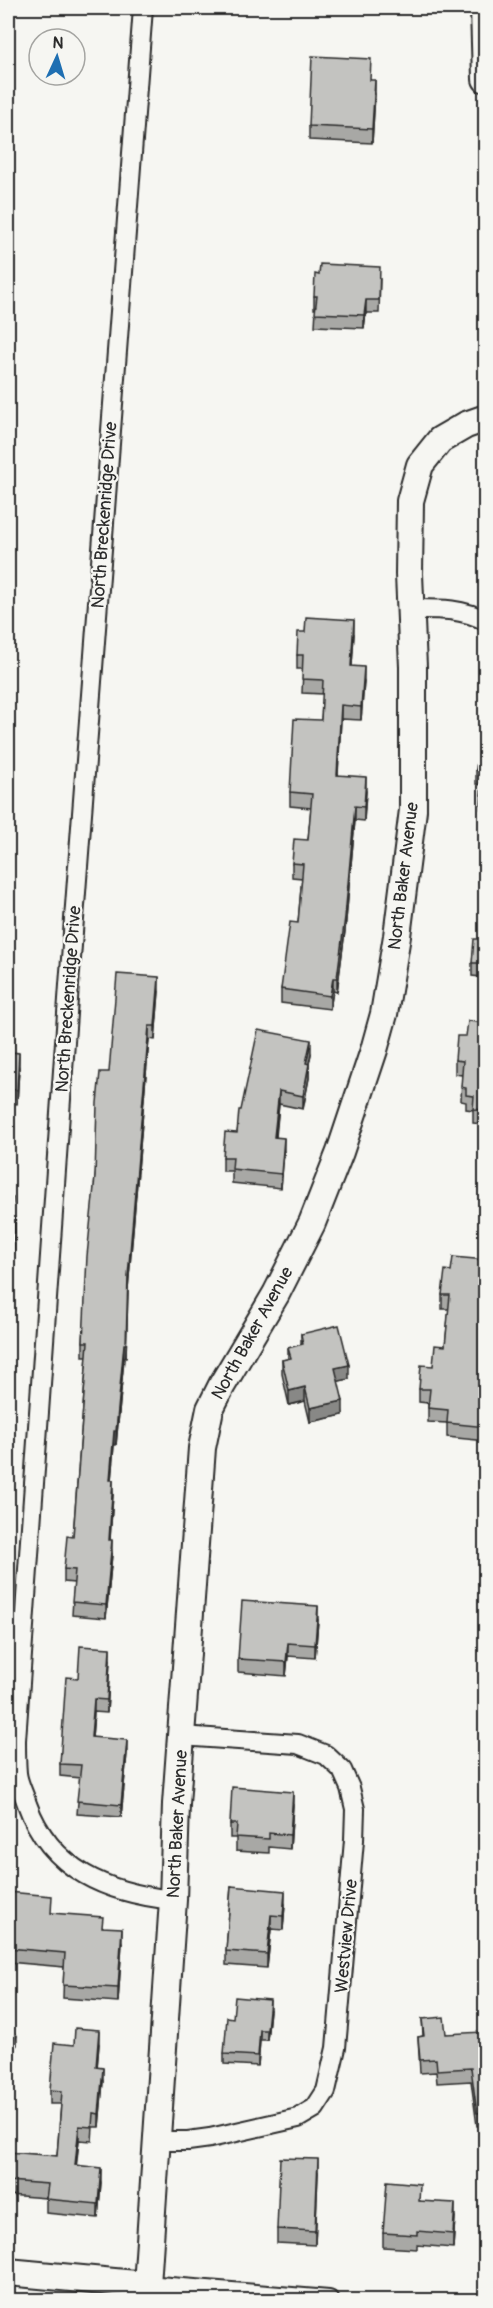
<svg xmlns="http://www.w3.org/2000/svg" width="493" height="2308" viewBox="0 0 493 2308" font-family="Pangolin,sans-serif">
<rect width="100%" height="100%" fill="#f6f6f2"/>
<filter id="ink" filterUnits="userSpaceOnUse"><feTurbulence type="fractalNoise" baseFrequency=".0167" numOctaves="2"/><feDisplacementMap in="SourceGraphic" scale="12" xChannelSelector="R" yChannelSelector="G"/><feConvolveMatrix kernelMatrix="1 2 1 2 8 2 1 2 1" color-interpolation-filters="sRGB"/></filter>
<g filter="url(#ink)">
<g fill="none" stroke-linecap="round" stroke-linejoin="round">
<g stroke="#2b2b2b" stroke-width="22">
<path id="street" d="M 143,8 L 69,985 L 16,1740 C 16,1751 16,1762 17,1773 C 18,1783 24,1794 27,1804 C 51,1871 108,1893 173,1900
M 411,609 C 438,609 461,608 486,621
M 158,2141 L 188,2141 L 210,2138 L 298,2118 L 315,2108 L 326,2091 L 336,2048 L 354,1840 L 355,1809 L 350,1788 L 342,1770 L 326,1755 L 298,1744 L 181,1736
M 146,2285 L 329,2300"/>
</g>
<g stroke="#2b2b2b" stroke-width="30">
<path id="secondary" d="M 484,8 L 486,79
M 8,2272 L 146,2285
M 146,2300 L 173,1900 L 176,1804 L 202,1448 L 210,1409 L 222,1385 L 276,1294 L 312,1223 L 340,1152 L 374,1050 L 384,1014 L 397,936 L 413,810 L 413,667 L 409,574 L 410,501 L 420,465 L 440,440 L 466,425 L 486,418"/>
</g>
<use href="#street" stroke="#f6f6f2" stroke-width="18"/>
<use href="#secondary" stroke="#f6f6f2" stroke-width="26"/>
</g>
<path fill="#a8a8a5" stroke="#2b2b2b" stroke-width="1.5" d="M 370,80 L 375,94 L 372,143 L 309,140 L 309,126 Z
M 380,279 L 379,313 L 366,313 L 364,328 L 315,326 L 316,309 L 314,309 L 314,296 Z
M 354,634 L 352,666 L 364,681 L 361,720 L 341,719 L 338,775 L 366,791 L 364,821 L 355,820 L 345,931 L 337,992 L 333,991 L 330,1009 L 281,1003 L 281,989 L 298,923 L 302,878 L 292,877 L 292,863 L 308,840 L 311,808 L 290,806 L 290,792 L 321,720 L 323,694 L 302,693 L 303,669 L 297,669 L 297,655 Z
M 486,732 L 486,826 L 483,826 L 483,809 L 481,809 L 482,785 L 476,784 L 476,770 L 484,749 Z
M 486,840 L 486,878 L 484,878 Z
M 486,925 L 486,1003 L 484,1003 L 484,992 L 481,992 L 481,977 L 472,976 L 472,963 L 484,939 Z
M 159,991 L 155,1040 L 149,1039 L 128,1289 L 126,1358 L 124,1358 L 116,1445 L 114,1445 L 111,1480 L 113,1494 L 110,1540 L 112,1554 L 106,1618 L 72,1615 L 74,1583 L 64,1582 L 64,1569 L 73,1537 L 87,1356 L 83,1356 L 83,1342 L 95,1177 L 109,1072 Z
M 8,1020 L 14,1034 L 13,1052 L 19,1067 L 17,1104 L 8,1103 L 8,1110 Z
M 486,1023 L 486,1127 L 485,1124 L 473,1123 L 473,1110 L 466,1109 L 466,1102 L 461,1101 L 462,1075 L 455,1074 L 455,1060 L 466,1036 Z
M 311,1054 L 309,1064 L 309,1078 L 303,1109 L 279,1104 L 276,1137 L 284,1152 L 281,1188 L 232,1183 L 232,1171 L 223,1171 L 223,1157 L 237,1133 L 241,1110 Z
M 8,1195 L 13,1212 L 13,1218 L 15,1232 L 13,1261 L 8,1261 Z
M 486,1260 L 486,1441 L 447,1437 L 447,1423 L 428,1422 L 428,1403 L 419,1402 L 419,1389 L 445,1346 L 449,1309 L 442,1309 L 442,1295 L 451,1271 Z
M 301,1334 L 349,1379 L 338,1381 L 343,1415 L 310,1422 L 305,1401 L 289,1405 L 282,1374 L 282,1360 L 288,1359 L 288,1348 L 301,1345 Z
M 318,1620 L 315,1658 L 288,1656 L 286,1676 L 238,1672 L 238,1659 Z
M 110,1660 L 107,1713 L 94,1712 L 92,1737 L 127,1753 L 121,1817 L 77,1814 L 80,1778 L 60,1776 L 60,1764 L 78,1678 Z
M 293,1805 L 290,1849 L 269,1847 L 269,1853 L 236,1851 L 236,1838 L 230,1838 L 230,1824 Z
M 231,1886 L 285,1904 L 283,1930 L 271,1929 L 267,1968 L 226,1965 L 226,1951 Z
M 8,1892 L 52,1913 L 103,1927 L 122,1942 L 118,2002 L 63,1998 L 64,1967 L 8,1962 Z
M 270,2010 L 267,2040 L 260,2040 L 258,2066 L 224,2064 L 224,2054 L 233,2018 Z
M 422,2019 L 446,2034 L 486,2042 L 486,2125 L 477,2126 L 471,2081 L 437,2083 L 436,2072 L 420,2073 L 418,2037 L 423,2036 Z
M 99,2044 L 97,2067 L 103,2081 L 99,2127 L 93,2127 L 92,2141 L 79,2140 L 76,2165 L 101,2182 L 98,2218 L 46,2213 L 46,2198 L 8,2195 L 8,2152 L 57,2156 L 61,2104 L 50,2104 L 50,2090 L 74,2045 Z
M 318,2173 L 315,2245 L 277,2243 L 277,2229 Z
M 420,2201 L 455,2217 L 453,2248 L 417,2245 L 417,2249 L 383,2247 L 383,2233 Z"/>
<path fill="#888886" stroke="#2b2b2b" stroke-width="1.5" d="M 375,80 L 375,94 L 372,143 L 372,129 Z
M 366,300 L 366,313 L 364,328 L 364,315 Z
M 354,620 L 354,634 L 351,680 L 351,666 Z
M 364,667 L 364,681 L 361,720 L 361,707 Z
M 341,705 L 341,719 L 337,789 L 337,775 Z
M 366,777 L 366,791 L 364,821 L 364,807 Z
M 355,806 L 355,820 L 345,931 L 337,992 L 337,978 Z
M 159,977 L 159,991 L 155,1040 L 155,1026 Z
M 333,978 L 333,991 L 330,1009 L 330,996 Z
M 149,1026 L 149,1039 L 128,1289 L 126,1358 L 128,1276 Z
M 311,1040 L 311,1054 L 306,1077 L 306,1063 Z
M 19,1053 L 19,1067 L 17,1104 L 17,1090 Z
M 309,1064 L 309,1078 L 303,1109 L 303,1096 Z
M 279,1091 L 279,1104 L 274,1151 L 274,1137 Z
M 11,1130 L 11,1144 L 8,1190 L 8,1176 Z
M 284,1138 L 284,1152 L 281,1188 L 281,1174 Z
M 15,1218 L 15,1232 L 13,1261 L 13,1247 Z
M 124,1344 L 124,1358 L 116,1445 L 116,1431 Z
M 349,1365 L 349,1379 L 335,1382 L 335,1368 Z
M 305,1387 L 305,1401 L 289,1405 L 289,1391 Z
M 343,1401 L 343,1415 L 310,1422 L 310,1408 Z
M 114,1431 L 114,1445 L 110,1493 L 110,1480 Z
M 113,1480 L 113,1494 L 109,1553 L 109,1540 Z
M 112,1540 L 112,1554 L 106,1618 L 106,1605 Z
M 318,1606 L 318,1620 L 315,1658 L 315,1645 Z
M 288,1643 L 288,1656 L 286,1676 L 286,1662 Z
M 110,1648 L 110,1660 L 107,1713 L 107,1700 Z
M 94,1699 L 94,1712 L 91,1750 L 91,1737 Z
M 127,1740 L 127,1753 L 121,1817 L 121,1805 Z
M 293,1792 L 293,1805 L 290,1849 L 290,1835 Z
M 285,1891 L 285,1904 L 283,1930 L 283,1916 Z
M 271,1915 L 271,1929 L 267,1968 L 267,1954 Z
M 122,1928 L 122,1942 L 118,2002 L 118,1988 Z
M 270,2000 L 270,2010 L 267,2040 L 267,2030 Z
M 99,2030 L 99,2044 L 96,2081 L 96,2067 Z
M 260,2030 L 260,2040 L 258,2066 L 258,2056 Z
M 17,2036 L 17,2045 L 8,2055 L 8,2045 Z
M 103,2068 L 103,2081 L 99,2127 L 99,2114 Z
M 79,2126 L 79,2140 L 75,2179 L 75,2165 Z
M 318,2159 L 318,2173 L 315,2245 L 315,2231 Z
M 101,2168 L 101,2182 L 98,2218 L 98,2204 Z
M 455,2203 L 455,2217 L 453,2248 L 453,2234 Z"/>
<path fill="#c3c3c0" stroke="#2b2b2b" stroke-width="1.5" d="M 312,56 L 371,59 L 370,80 L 375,80 L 372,129 L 309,126 Z
M 320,264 L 380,267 L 379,300 L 366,300 L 364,315 L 315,313 L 317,296 L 314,296 L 315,274 L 319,275 Z
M 306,617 L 354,620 L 351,666 L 364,667 L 361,707 L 341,705 L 337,775 L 366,777 L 364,807 L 355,806 L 345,917 L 337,978 L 333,978 L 330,996 L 281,989 L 290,922 L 298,923 L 303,864 L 292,863 L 294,839 L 308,840 L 312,794 L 290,792 L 294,719 L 321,720 L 323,680 L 302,679 L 303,655 L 297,655 L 298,632 L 305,632 Z
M 485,732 L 486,732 L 486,812 L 483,812 L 484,795 L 481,795 L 483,771 L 476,770 L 478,749 L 484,749 Z
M 486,840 L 486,864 L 484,864 Z
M 485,925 L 486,925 L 486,989 L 484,989 L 485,978 L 481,978 L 482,963 L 472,963 L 474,939 L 484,939 Z
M 117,974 L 159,977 L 155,1026 L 149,1026 L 128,1276 L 126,1344 L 124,1344 L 116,1431 L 114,1431 L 110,1480 L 113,1480 L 109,1540 L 112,1540 L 106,1605 L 72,1602 L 75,1570 L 64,1569 L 67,1536 L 73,1537 L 88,1342 L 83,1342 L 87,1256 L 95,1177 L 97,1103 L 100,1072 L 109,1072 Z
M 8,1020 L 14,1021 L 12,1052 L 19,1053 L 17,1090 L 8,1089 L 8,1096 Z
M 468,1021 L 486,1023 L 486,1113 L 485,1110 L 473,1109 L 474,1096 L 466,1095 L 466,1088 L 461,1087 L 463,1061 L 455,1060 L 457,1036 L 466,1036 Z
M 258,1030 L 311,1040 L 306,1063 L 309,1064 L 303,1096 L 279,1091 L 274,1137 L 284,1138 L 281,1174 L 232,1169 L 233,1157 L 223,1157 L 225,1132 L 237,1133 L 239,1110 L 241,1110 Z
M 8,1130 L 11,1130 L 8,1176 Z
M 8,1195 L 13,1198 L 12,1218 L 15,1218 L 13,1247 L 8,1247 Z
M 453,1257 L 486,1260 L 486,1337 L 484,1349 L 486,1349 L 486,1427 L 447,1423 L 448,1410 L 428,1408 L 430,1389 L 419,1389 L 421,1365 L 433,1366 L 435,1345 L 445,1346 L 450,1295 L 442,1295 L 445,1270 L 451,1271 Z
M 339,1325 L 349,1365 L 335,1368 L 343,1401 L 310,1408 L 305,1387 L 289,1391 L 282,1360 L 291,1358 L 288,1348 L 303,1344 L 301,1334 Z
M 242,1601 L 318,1606 L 315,1645 L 288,1643 L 286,1662 L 238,1659 Z
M 80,1646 L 110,1648 L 107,1700 L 94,1699 L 91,1737 L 127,1740 L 121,1805 L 77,1801 L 81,1765 L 60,1764 L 66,1677 L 78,1678 Z
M 232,1787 L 293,1792 L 290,1835 L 269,1833 L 269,1839 L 236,1837 L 237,1824 L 230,1824 Z
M 231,1886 L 285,1891 L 283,1916 L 271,1915 L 267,1954 L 226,1951 Z
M 8,1892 L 52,1896 L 51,1913 L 103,1917 L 102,1927 L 122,1928 L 118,1988 L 63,1985 L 65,1953 L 8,1948 Z
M 235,1997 L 270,2000 L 267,2030 L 260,2030 L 258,2056 L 224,2054 L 227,2017 L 233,2018 Z
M 444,2017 L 446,2034 L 483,2032 L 483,2042 L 486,2042 L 486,2112 L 477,2113 L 471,2068 L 437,2070 L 436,2059 L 420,2060 L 418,2037 L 424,2036 L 422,2019 Z
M 8,2027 L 17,2036 L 8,2045 Z
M 75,2028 L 99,2030 L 96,2067 L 103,2068 L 99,2114 L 93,2113 L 92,2127 L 79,2126 L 75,2165 L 101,2168 L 98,2204 L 46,2199 L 48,2184 L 8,2181 L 8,2152 L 57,2156 L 62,2091 L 50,2090 L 54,2043 L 74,2045 Z
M 280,2158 L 318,2159 L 315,2231 L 277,2229 Z
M 387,2181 L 420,2184 L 419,2201 L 455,2203 L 453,2234 L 417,2231 L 417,2235 L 383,2233 Z"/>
</g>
<g text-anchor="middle" stroke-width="4.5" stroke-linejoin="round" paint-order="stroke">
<g font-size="18" fill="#2b2b2b" stroke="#f6f6f2">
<text transform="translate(104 515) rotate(-86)" y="6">North Breckenridge Drive</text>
<text transform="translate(403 876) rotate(-83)" y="6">North Baker Avenue</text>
<text transform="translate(68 999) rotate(-86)" y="6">North Breckenridge Drive</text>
<text transform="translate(252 1333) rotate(-61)" y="6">North Baker Avenue</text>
<text transform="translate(177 1824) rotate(-87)" y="6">North Baker Avenue</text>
<text transform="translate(346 1936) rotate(-85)" y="6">Westview Drive</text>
</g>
</g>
<rect width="493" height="2308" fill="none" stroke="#f6f6f2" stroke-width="30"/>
<rect x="15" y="15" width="463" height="2278" fill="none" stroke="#2b2b2b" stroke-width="2" filter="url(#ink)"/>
<g transform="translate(57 57) rotate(4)"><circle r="28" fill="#f6f6f2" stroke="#a5a5a2" stroke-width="1.5"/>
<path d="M0-4.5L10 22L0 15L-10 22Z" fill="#1f6fb2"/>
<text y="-9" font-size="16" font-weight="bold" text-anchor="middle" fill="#2b2b2b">N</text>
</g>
</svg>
